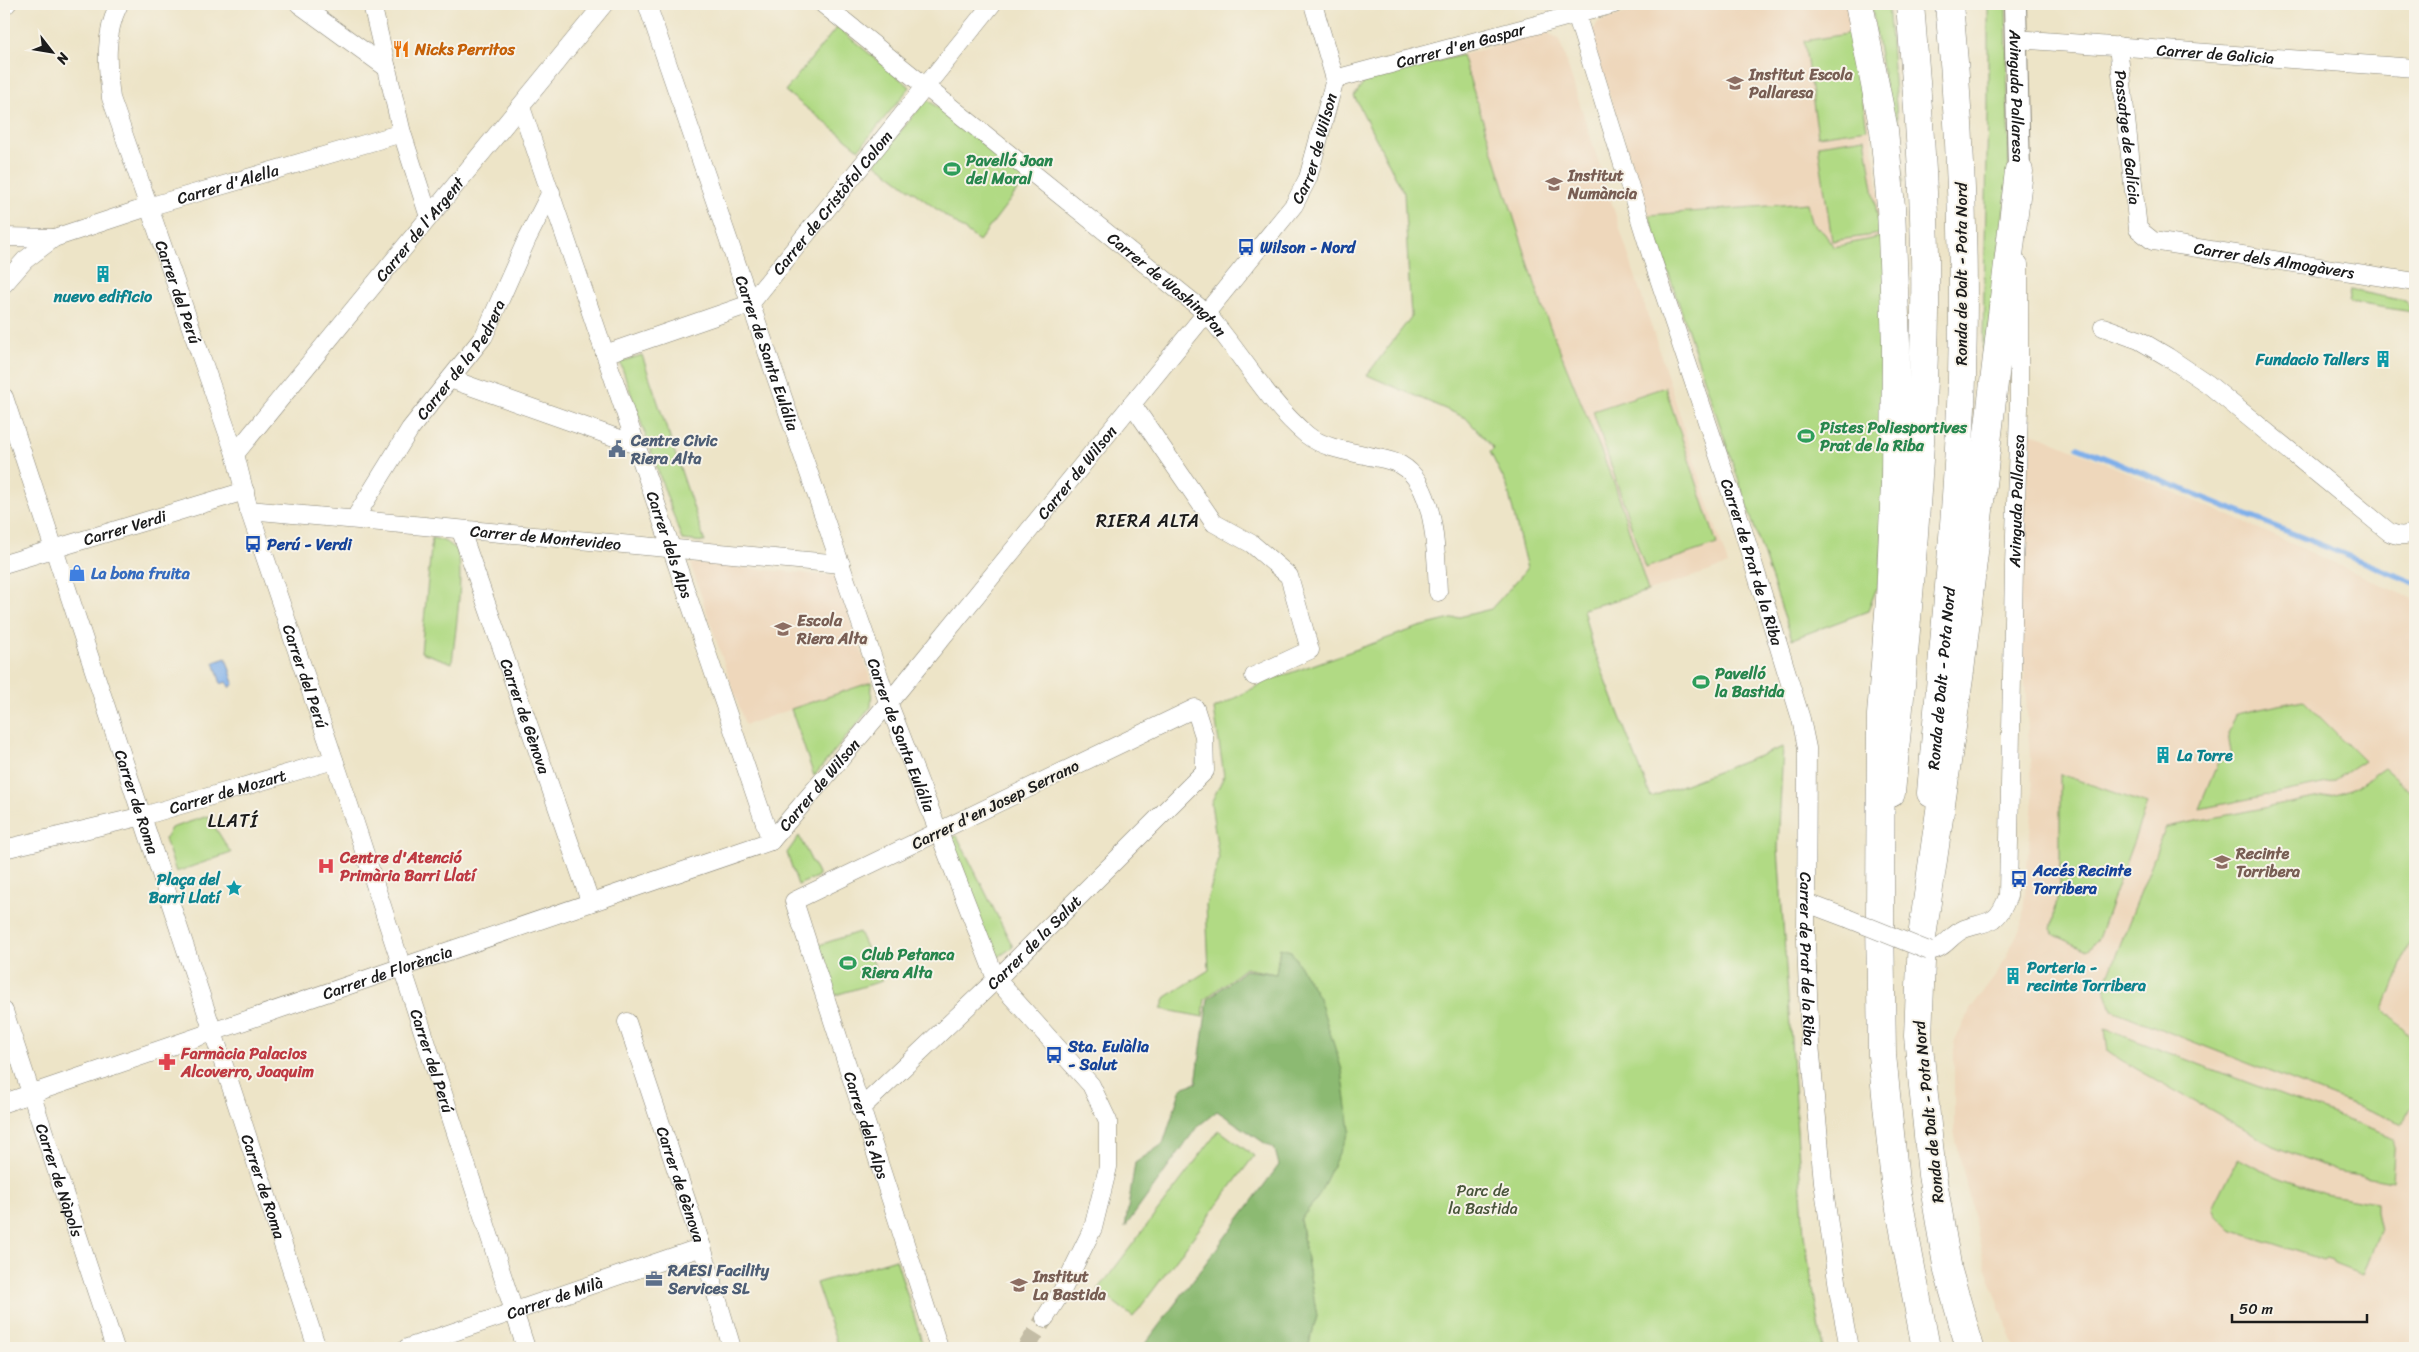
<svg xmlns="http://www.w3.org/2000/svg" width="2419" height="1352" viewBox="0 0 2419 1352" font-family="Sriracha,sans-serif">
<rect width="100%" height="100%" fill="#f7f3e8"/>
<filter id="ink" filterUnits="userSpaceOnUse"><feTurbulence type="fractalNoise" baseFrequency=".02" numOctaves="2"/><feDisplacementMap in="SourceGraphic" scale="10" xChannelSelector="R" yChannelSelector="G"/><feConvolveMatrix kernelMatrix="1 2 1 2 8 2 1 2 1" color-interpolation-filters="sRGB"/></filter>
<filter id="wash" filterUnits="userSpaceOnUse"><feTurbulence type="fractalNoise" baseFrequency=".0096" numOctaves="4" result="noise"/><feDisplacementMap in="SourceGraphic" scale="20" xChannelSelector="R" yChannelSelector="G"/><feGaussianBlur stdDeviation="1.12" result="paint"/><feColorMatrix in="noise" values="0 0 0 0 0 0 0 0 0 0 0 0 0 0 0 0 0 1.4 0 .05"/><feComposite in="paint" operator="in"/></filter>
<g filter="url(#wash)">
<rect width="100%" height="100%" fill="#ede4c7"/>
<path fill="#eed7bb" d="M 1654,4 L 1851,4 L 1871,131 L 1884,236 L 1834,247 L 1824,233 L 1811,222 L 1807,203 L 1649,215 L 1590,36 L 1598,22 Z
M 1546,32 L 1559,39 L 1728,565 L 1648,591 L 1615,485 L 1544,312 L 1462,55 Z
M 2023,431 L 2041,436 L 2246,523 L 2415,600 L 2415,1348 L 2015,1348 L 1985,1266 L 1954,1132 L 1954,1043 L 1971,1008 L 1997,974 L 2022,924 L 2033,800 L 2014,529 Z
M 690,563 L 836,576 L 872,682 L 745,725 Z"/>
<path fill="#b1da84" stroke="#667b50" d="M 1871,4 L 1888,4 L 1902,182 Z
M 1988,4 L 2006,4 L 2009,170 L 1982,381 L 1988,112 Z
M 837,27 L 910,87 L 859,149 L 785,91 Z
M 1852,33 L 1867,129 L 1818,136 L 1804,41 Z
M 1462,55 L 1544,312 L 1615,485 L 1648,591 L 1583,609 L 1591,642 L 1651,797 L 1783,747 L 1778,848 L 1804,1235 L 1823,1348 L 1308,1348 L 1317,1316 L 1300,1220 L 1318,1197 L 1280,948 L 1276,974 L 1245,968 L 1205,999 L 1203,1017 L 1161,1009 L 1166,997 L 1209,970 L 1206,904 L 1219,859 L 1211,803 L 1224,776 L 1214,709 L 1265,682 L 1419,627 L 1491,609 L 1527,569 L 1507,486 L 1490,452 L 1494,449 L 1466,418 L 1367,375 L 1411,317 L 1404,193 L 1354,96 L 1367,79 Z
M 927,99 L 1026,179 L 979,241 L 875,163 Z
M 1865,138 L 1880,234 L 1832,241 L 1818,145 Z
M 1807,203 L 1811,222 L 1824,233 L 1834,247 L 1884,236 L 1890,399 L 1880,579 L 1868,611 L 1792,639 L 1649,215 Z
M 2351,290 L 2405,301 L 2412,312 L 2348,302 Z
M 642,355 L 705,542 L 682,540 L 620,362 Z
M 1665,387 L 1717,544 L 1645,568 L 1593,411 Z
M 432,538 C 440,539 451,543 456,550 C 466,565 454,641 452,663 L 421,652 Z
M 872,682 L 871,707 L 814,776 L 791,709 Z
M 2303,700 L 2364,761 L 2332,782 L 2199,809 L 2218,762 L 2232,757 L 2228,734 L 2236,714 Z
M 2384,768 L 2415,795 L 2415,928 L 2384,1009 L 2415,1042 L 2415,1104 L 2409,1110 L 2403,1124 L 2112,1010 L 2104,986 L 2166,827 L 2336,794 L 2358,786 Z
M 2060,774 L 2147,804 L 2098,939 L 2087,950 L 2055,935 L 2051,929 L 2060,885 Z
M 208,816 L 231,853 L 176,872 L 165,839 L 171,828 Z
M 799,836 L 819,876 L 798,885 L 787,853 Z
M 957,836 L 1013,947 L 994,960 L 950,843 L 953,837 Z
M 859,932 L 882,981 L 832,996 L 816,946 Z
M 2105,1029 L 2395,1138 L 2392,1181 L 2337,1171 L 2273,1146 L 2121,1060 L 2108,1051 Z
M 1219,1130 L 1254,1156 L 1133,1317 L 1098,1290 Z
M 2238,1158 L 2260,1170 L 2324,1194 L 2376,1203 L 2376,1212 L 2380,1230 L 2363,1275 L 2335,1264 L 2333,1260 L 2327,1258 L 2324,1260 L 2231,1230 L 2216,1215 L 2213,1208 Z
M 896,1259 L 924,1348 L 836,1348 L 838,1347 L 816,1283 Z"/>
<path fill="#8cba72" stroke="#546b47" d="M 1280,948 L 1291,951 L 1319,998 L 1342,1070 L 1350,1130 L 1318,1197 L 1300,1220 L 1317,1316 L 1308,1348 L 1142,1348 L 1279,1165 L 1275,1150 L 1217,1111 L 1197,1127 L 1125,1227 L 1135,1163 L 1163,1144 L 1181,1088 L 1196,1083 L 1208,999 L 1245,970 L 1276,974 Z"/>
<path fill="#7eafea" stroke="#4d6683" d="M 226,658 L 234,683 L 230,688 L 226,682 L 221,684 L 214,662 Z"/>
<g fill="none" stroke-linecap="round" stroke-linejoin="round">
<path stroke="#7eafea" stroke-width="5.5" d="M 2078,447 L 2415,583"/>
</g>
</g>
<g filter="url(#ink)">
<g fill="none" stroke-linecap="round" stroke-linejoin="round">
<path stroke="#c3bca5" stroke-width="18" stroke-dasharray="18 9" stroke-linecap="butt" d="M 1026,1348 L 1045,1318"/>
<g stroke="#848072" stroke-width="19">
<g id="minor">
<path id="s1" d="M 119,4 C 104,34 107,66 111,98 L 235,454 L 249,510 L 339,774 L 526,1348"/>
<path d="M 299,4 L 387,68"/>
<path d="M 372,4 L 402,133 L 429,217"/>
<path id="s2" d="M 647,4 L 888,702 L 996,979 L 1091,1085 L 1108,1121 L 1108,1167 L 1093,1228 L 1062,1291 L 1045,1318"/>
<path id="s3" d="M 823,4 L 1205,312 C 1241,352 1266,401 1307,435 C 1322,447 1346,451 1365,455 C 1376,458 1391,459 1401,465 C 1437,485 1436,557 1438,592"/>
<path d="M 1313,4 L 1335,79"/>
<path id="s4" d="M 1573,4 L 1653,261 L 1738,514 L 1801,719 L 1807,748 L 1806,942 L 1810,1044 L 1823,1182 L 1839,1295 L 1849,1348"/>
<path d="M 4,5 L 7,4"/>
<path id="s5" d="M 2016,39 L 2415,68"/>
<path id="s6" d="M 2118,46 L 2138,229 L 2153,241 L 2415,282"/>
<path id="s7" d="M 1335,79 L 1614,4"/>
<path id="s8" d="M 521,107 L 771,841"/>
<path id="s9" d="M 4,237 L 54,238 L 148,207 L 402,133"/>
<path d="M 4,284 L 25,260 L 54,238"/>
<path d="M 2103,327 L 2139,340 L 2168,357 L 2208,384 L 2389,532 C 2399,537 2405,536 2415,532"/>
<path id="s10" d="M 605,354 L 750,304 L 992,4"/>
<path d="M 450,379 L 637,445"/>
<path id="s11" d="M 4,397 L 317,1348"/>
<path d="M 1132,404 L 1214,523 L 1252,544 L 1289,576 L 1310,650 L 1254,676"/>
<path id="s12" d="M 235,454 L 604,4"/>
<path id="s13" d="M 249,510 L 841,564"/>
<path id="s14" d="M 355,518 L 410,429 L 484,336 L 527,239 L 551,192"/>
<path id="s15" d="M 461,531 L 590,901"/>
<path id="s16" d="M 4,564 L 245,491"/>
<path id="s17" d="M 771,841 L 900,689 L 1294,205 L 1308,178 L 1335,79"/>
<path id="s18" d="M 4,849 L 143,816 L 334,760"/>
<path d="M 1807,903 L 1847,918"/>
<path id="s19" d="M 1929,951 C 1945,949 1950,935 1964,929 C 1973,925 1986,924 1994,919 C 2001,914 2005,904 2008,896 L 2014,566 L 2019,409 L 2019,264"/>
<path id="s20" d="M 4,1011 L 115,1348"/>
<path id="s21" d="M 627,1022 L 702,1247 L 732,1348"/>
<path id="s22" d="M 4,1103 L 771,841"/>
<path id="s23" d="M 860,1109 L 1005,971 L 1205,771 L 1204,736 L 1195,708 L 794,901 L 939,1348"/>
<path id="s24" d="M 407,1348 L 702,1247"/>
</g>
</g>
<g stroke="#848072" stroke-width="24">
<g id="tertiary">
<path id="s25" d="M 2015,4 L 2019,171"/>
</g>
</g>
<g stroke="#848072" stroke-width="29">
<g id="trunk">
<path d="M 1891,793 C 1906,633 1922,474 1925,313 C 1927,210 1918,106 1910,4"/>
<path id="s26" d="M 1931,793 C 1942,655 1958,516 1962,377 C 1965,252 1961,128 1949,4"/>
</g>
</g>
<g stroke="#848072" stroke-width="29">
<path id="motorway" d="M 1859,4 L 1884,130 L 1891,207 L 1896,344 L 1895,483 L 1890,600 L 1881,715 L 1880,918 L 1882,1055 L 1895,1182 L 1926,1348
M 1970,1348 L 1948,1271 L 1932,1175 L 1918,1036 L 1922,937 L 1960,671 L 2019,171"/>
</g>
<use href="#minor" stroke="#fff" stroke-width="18"/>
<use href="#tertiary" stroke="#fff" stroke-width="22"/>
<use href="#trunk" stroke="#fff" stroke-width="28"/>
<use href="#motorway" stroke="#fff" stroke-width="28"/>
<g stroke="#848072" stroke-width="19" stroke-linecap="butt">
<path id="minor-bridge" d="M 1847,918 L 1929,951"/>
</g>
<use href="#minor-bridge" stroke="#fff" stroke-width="18"/>
</g>
</g>
<defs>
<g id="restaurant-bare" transform="scale(1.35)"><path d="M-5-6h1v4h1v-4h1v4h1v-4h1v5L-1.5 .5V6h-2V.5L-5-1ZM5-6V6H3V1.5H1.5Q1.5-4 5-6Z" fill="#e8710a" stroke="#f7f3e8" stroke-width="2.5" paint-order="stroke"/></g>
<g id="school-bare" transform="scale(1.35)"><path d="M0-5L7-2L0 1L-7-2ZM-4 1L0 2.5L4 1V4Q0 6-4 4Z" fill="#8d6e63" stroke="#f7f3e8" stroke-width="2.5" paint-order="stroke"/></g>
<g id="stadium-bare" transform="scale(1.35)"><path d="M0-5a6.5 5 0 1 0 0 10a6.5 5 0 1 0 0-10ZM-3.5-1.8h7v3.6h-7Z" fill="#2e9e5b" stroke="#f7f3e8" stroke-width="2.5" paint-order="stroke"/></g>
<g id="bus-bare" transform="scale(1.35)"><path d="M-5-6H5V4H4V6H2V4H-2V6H-4V4H-5ZM-3.5-4V0h7V-4ZM-3.5 1.2v1.5H-2V1.2ZM2 1.2v1.5H3.5V1.2Z" fill="#1a4fb4" stroke="#f7f3e8" stroke-width="2.5" paint-order="stroke"/></g>
<g id="building-bare" transform="scale(1.35)"><path d="M-4-6H4V6H1V3H-1V6H-4ZM-2.5-4.3h1.7v1.8h-1.7ZM.8-4.3h1.7v1.8H.8ZM-2.5-1h1.7V.8h-1.7ZM.8-1h1.7V.8H.8Z" fill="#0f9aa8" stroke="#f7f3e8" stroke-width="2.5" paint-order="stroke"/></g>
<g id="civic-bare" transform="scale(1.35)"><path d="M-.6-6.5H3V-4.5H.6V-3L4-1V1h2V6H-6V1h2V-1L-.6-3ZM-1.2 2.5V6h2.4V2.5Z" fill="#5c6f8a" stroke="#f7f3e8" stroke-width="2.5" paint-order="stroke"/></g>
<g id="shop-bare" transform="scale(1.35)"><path d="M-5-2.5h2.3a2.7 3.5 0 0 1 5.4 0H5L5.5 6h-11ZM-1.5-2.5h3a1.5 2.3 0 0 0-3 0Z" fill="#3f7fe0" stroke="#f7f3e8" stroke-width="2.5" paint-order="stroke"/></g>
<g id="university-bare" transform="scale(1.35)"><path d="M0-5L7-2L0 1L-7-2ZM-4 1L0 2.5L4 1V4Q0 6-4 4Z" fill="#8d6e63" stroke="#f7f3e8" stroke-width="2.5" paint-order="stroke"/></g>
<g id="hospital-bare" transform="scale(1.35)"><path d="M-5-5h3v3.5h4V-5h3V5h-3V1.5h-4V5h-3Z" fill="#e0444e" stroke="#f7f3e8" stroke-width="2.5" paint-order="stroke"/></g>
<g id="sight-bare" transform="scale(1.35)"><path d="M0-6L1.8-2.2L6-1.7L2.9 1.2L3.7 5.4L0 3.3L-3.7 5.4L-2.9 1.2L-6-1.7L-1.8-2.2Z" fill="#0f9aa8" stroke="#f7f3e8" stroke-width="2.5" paint-order="stroke"/></g>
<g id="pharmacy-bare" transform="scale(1.35)"><path d="M-2-6h4v4h4v4h-4v4h-4v-4h-4v-4h4Z" fill="#e0444e" stroke="#f7f3e8" stroke-width="2.5" paint-order="stroke"/></g>
<g id="office-bare" transform="scale(1.35)"><path d="M-6-3h4V-5.5h4V-3h4V5H-6ZM-1-4.5V-3h2v-1.5ZM-6 0V1H6V0Z" fill="#5c6f8a" stroke="#f7f3e8" stroke-width="2.5" paint-order="stroke"/></g>
</defs>
<g fill-rule="evenodd">
<use href="#restaurant-bare" x="401" y="49"/>
<use href="#school-bare" x="1735" y="83"/>
<use href="#stadium-bare" x="952" y="169"/>
<use href="#school-bare" x="1554" y="184"/>
<use href="#bus-bare" x="1246" y="247"/>
<use href="#building-bare" x="103" y="274"/>
<use href="#building-bare" x="2383" y="359"/>
<use href="#stadium-bare" x="1806" y="436"/>
<use href="#civic-bare" x="617" y="449"/>
<use href="#bus-bare" x="253" y="544"/>
<use href="#shop-bare" x="77" y="573"/>
<use href="#school-bare" x="783" y="629"/>
<use href="#stadium-bare" x="1701" y="682"/>
<use href="#building-bare" x="2163" y="755"/>
<use href="#university-bare" x="2222" y="862"/>
<use href="#hospital-bare" x="326" y="866"/>
<use href="#bus-bare" x="2019" y="879"/>
<use href="#sight-bare" x="234" y="888"/>
<use href="#stadium-bare" x="848" y="963"/>
<use href="#building-bare" x="2013" y="976"/>
<use href="#bus-bare" x="1054" y="1055"/>
<use href="#pharmacy-bare" x="167" y="1062"/>
<use href="#office-bare" x="654" y="1279"/>
<use href="#school-bare" x="1019" y="1285"/>
</g>
<g text-anchor="middle" stroke-width="4" stroke-linejoin="round" paint-order="stroke">
<g font-size="16" fill="#1c1c1c" stroke="#f7f3e8">
<text dy="6" stroke="none"><textPath href="#s7" startOffset="130">Carrer d'en Gaspar</textPath></text>
<text dy="6" stroke="none"><textPath href="#s5" startOffset="200">Carrer de Galicia</textPath></text>
<text dy="6" stroke="none"><textPath href="#s25" startOffset="92">Avinguda Pallaresa</textPath></text>
<text dy="6" stroke="none"><textPath href="#s6" startOffset="92">Passatge de Galícia</textPath></text>
<text dy="6" stroke="none"><textPath href="#s17" startOffset="884">Carrer de Wilson</textPath></text>
<text dy="6" stroke="none"><textPath href="#s9" startOffset="232">Carrer d'Alella</textPath></text>
<text dy="6" stroke="none"><textPath href="#s10" startOffset="284">Carrer de Cristòfol Colom</textPath></text>
<text dy="6" stroke="none"><textPath href="#s12" startOffset="291">Carrer de l'Argent</textPath></text>
<text dy="6" stroke="none"><textPath href="#s6" startOffset="326">Carrer dels Almogàvers</textPath></text>
<text transform="translate(1961 274) rotate(-90)" y="6">Ronda de Dalt - Pota Nord</text>
<text dy="6" stroke="none"><textPath href="#s3" startOffset="444">Carrer de Washington</textPath></text>
<text dy="6" stroke="none"><textPath href="#s1" startOffset="301">Carrer del Perú</textPath></text>
<text dy="6" stroke="none"><textPath href="#s2" startOffset="369">Carrer de Santa Eulália</textPath></text>
<text dy="6" stroke="none"><textPath href="#s14" startOffset="191">Carrer de la Pedrera</textPath></text>
<text dy="6" stroke="none"><textPath href="#s17" startOffset="479">Carrer de Wilson</textPath></text>
<text dy="6" stroke="none"><textPath href="#s19" startOffset="496">Avinguda Pallaresa</textPath></text>
<text dy="6" stroke="none"><textPath href="#s16" startOffset="126">Carrer Verdi</textPath></text>
<text dy="6" stroke="none"><textPath href="#s13" startOffset="298">Carrer de Montevideo</textPath></text>
<text dy="6" stroke="none"><textPath href="#s8" startOffset="462">Carrer dels Alps</textPath></text>
<text dy="6" stroke="none"><textPath href="#s4" startOffset="586">Carrer de Prat de la Riba</textPath></text>
<text dy="6" stroke="none"><textPath href="#s1" startOffset="706">Carrer del Perú</textPath></text>
<text dy="6" stroke="none"><textPath href="#s26" startOffset="115">Ronda de Dalt - Pota Nord</textPath></text>
<text dy="6" stroke="none"><textPath href="#s15" startOffset="196">Carrer de Gènova</textPath></text>
<text dy="6" stroke="none"><textPath href="#s2" startOffset="774">Carrer de Santa Eulália</textPath></text>
<text dy="6" stroke="none"><textPath href="#s17" startOffset="74">Carrer de Wilson</textPath></text>
<text dy="6" stroke="none"><textPath href="#s18" startOffset="231">Carrer de Mozart</textPath></text>
<text dy="6" stroke="none"><textPath href="#s11" startOffset="426">Carrer de Roma</textPath></text>
<text transform="translate(995 804) rotate(-26)" y="6">Carrer d'en Josep Serrano</text>
<text dy="6" stroke="none"><textPath href="#s23" startOffset="241">Carrer de la Salut</textPath></text>
<text dy="6" stroke="none"><textPath href="#s4" startOffset="991">Carrer de Prat de la Riba</textPath></text>
<text dy="6" stroke="none"><textPath href="#s22" startOffset="405">Carrer de Florència</textPath></text>
<text dy="6" stroke="none"><textPath href="#s1" startOffset="1111">Carrer del Perú</textPath></text>
<text transform="translate(1928 1112) rotate(-96)" y="6">Ronda de Dalt - Pota Nord</text>
<text dy="6" stroke="none"><textPath href="#s23" startOffset="1228">Carrer dels Alps</textPath></text>
<text dy="6" stroke="none"><textPath href="#s20" startOffset="178">Carrer de Nàpols</textPath></text>
<text dy="6" stroke="none"><textPath href="#s21" startOffset="171">Carrer de Gènova</textPath></text>
<text dy="6" stroke="none"><textPath href="#s11" startOffset="831">Carrer de Roma</textPath></text>
<text dy="6" stroke="none"><textPath href="#s24" startOffset="156">Carrer de Milà</textPath></text>
</g>
<g font-size="16" font-weight="bold" fill="#c56008" stroke="#f7f3e8" text-anchor="start">
<text x="415" y="55">Nicks Perritos</text>
</g>
<g font-size="16" font-weight="bold" fill="#785e54" stroke="#f7f3e8" text-anchor="start">
<text x="1749" y="80">Institut Escola<tspan x="1749" dy="18">Pallaresa</tspan></text>
<text x="1568" y="181">Institut<tspan x="1568" dy="18">Numància</tspan></text>
<text x="797" y="626">Escola<tspan x="797" dy="18">Riera Alta</tspan></text>
<text x="2236" y="859">Recinte<tspan x="2236" dy="18">Torribera</tspan></text>
<text x="1033" y="1282">Institut<tspan x="1033" dy="18">La Bastida</tspan></text>
</g>
<g font-size="16" font-weight="bold" fill="#27864d" stroke="#f7f3e8" text-anchor="start">
<text x="966" y="166">Pavelló Joan<tspan x="966" dy="18">del Moral</tspan></text>
<text x="1820" y="433">Pistes Poliesportives<tspan x="1820" dy="18">Prat de la Riba</tspan></text>
<text x="1715" y="679">Pavelló<tspan x="1715" dy="18">la Bastida</tspan></text>
<text x="862" y="960">Club Petanca<tspan x="862" dy="18">Riera Alta</tspan></text>
</g>
<g font-size="16" font-weight="bold" fill="#164399" stroke="#f7f3e8" text-anchor="start">
<text x="1260" y="253">Wilson - Nord</text>
<text x="267" y="550">Perú - Verdi</text>
<text x="2033" y="876">Accés Recinte<tspan x="2033" dy="18">Torribera</tspan></text>
<text x="1068" y="1052">Sta. Eulàlia<tspan x="1068" dy="18">- Salut</tspan></text>
</g>
<g font-size="16" font-weight="bold" fill="#0d838f" stroke="#f7f3e8" text-anchor="end">
<text x="103" y="302" text-anchor="middle">nuevo edificio</text>
<text x="2369" y="365">Fundacio Tallers</text>
<text x="2177" y="761" text-anchor="start">La Torre</text>
<text x="220" y="885">Plaça del<tspan x="220" dy="18">Barri Llatí</tspan></text>
<text x="2027" y="973" text-anchor="start">Porteria -<tspan x="2027" dy="18">recinte Torribera</tspan></text>
</g>
<g font-size="16" font-weight="bold" fill="#4e5e75" stroke="#f7f3e8" text-anchor="start">
<text x="631" y="446">Centre Civic<tspan x="631" dy="18">Riera Alta</tspan></text>
<text x="668" y="1276">RAESI Facility<tspan x="668" dy="18">Services SL</tspan></text>
</g>
<g font-size="16" font-weight="bold" fill="#366cbe" stroke="#f7f3e8" text-anchor="start">
<text x="91" y="579">La bona fruita</text>
</g>
<g font-size="16" font-weight="bold" fill="#be3a42" stroke="#f7f3e8" text-anchor="start">
<text x="340" y="863">Centre d'Atenció<tspan x="340" dy="18">Primària Barri Llatí</tspan></text>
<text x="181" y="1059">Farmàcia Palacios<tspan x="181" dy="18">Alcoverro, Joaquim</tspan></text>
</g>
<g font-size="16" fill="#49553b" stroke="#f7f3e8">
<text x="1483" y="1196">Parc de<tspan x="1483" dy="18">la Bastida</tspan></text>
</g>
<g font-size="18" letter-spacing="1" fill="#1c1c1c" stroke="#f7f3e8">
<text x="1148" y="527">RIERA ALTA</text>
<text x="233" y="827">LLATÍ</text>
</g>
</g>
<rect width="2419" height="1352" fill="none" stroke="#f7f3e8" stroke-width="20"/>
<g transform="translate(52 52) rotate(121)" stroke="#f7f3e8" stroke-width="4" paint-order="stroke">
<path d="M0-4L9 19L0 12L-9 19Z" fill="#1c1c1c"/>
<text y="-8" font-size="14" font-weight="bold" text-anchor="middle" fill="#1c1c1c">N</text>
</g>
<path d="M2232 1314v8h135v-8" fill="none" stroke="#1c1c1c" stroke-width="2.5"/>
<text x="2239" y="1314" font-size="15" fill="#1c1c1c" stroke="#f7f3e8" stroke-width="4" paint-order="stroke">50 m</text>
</svg>
